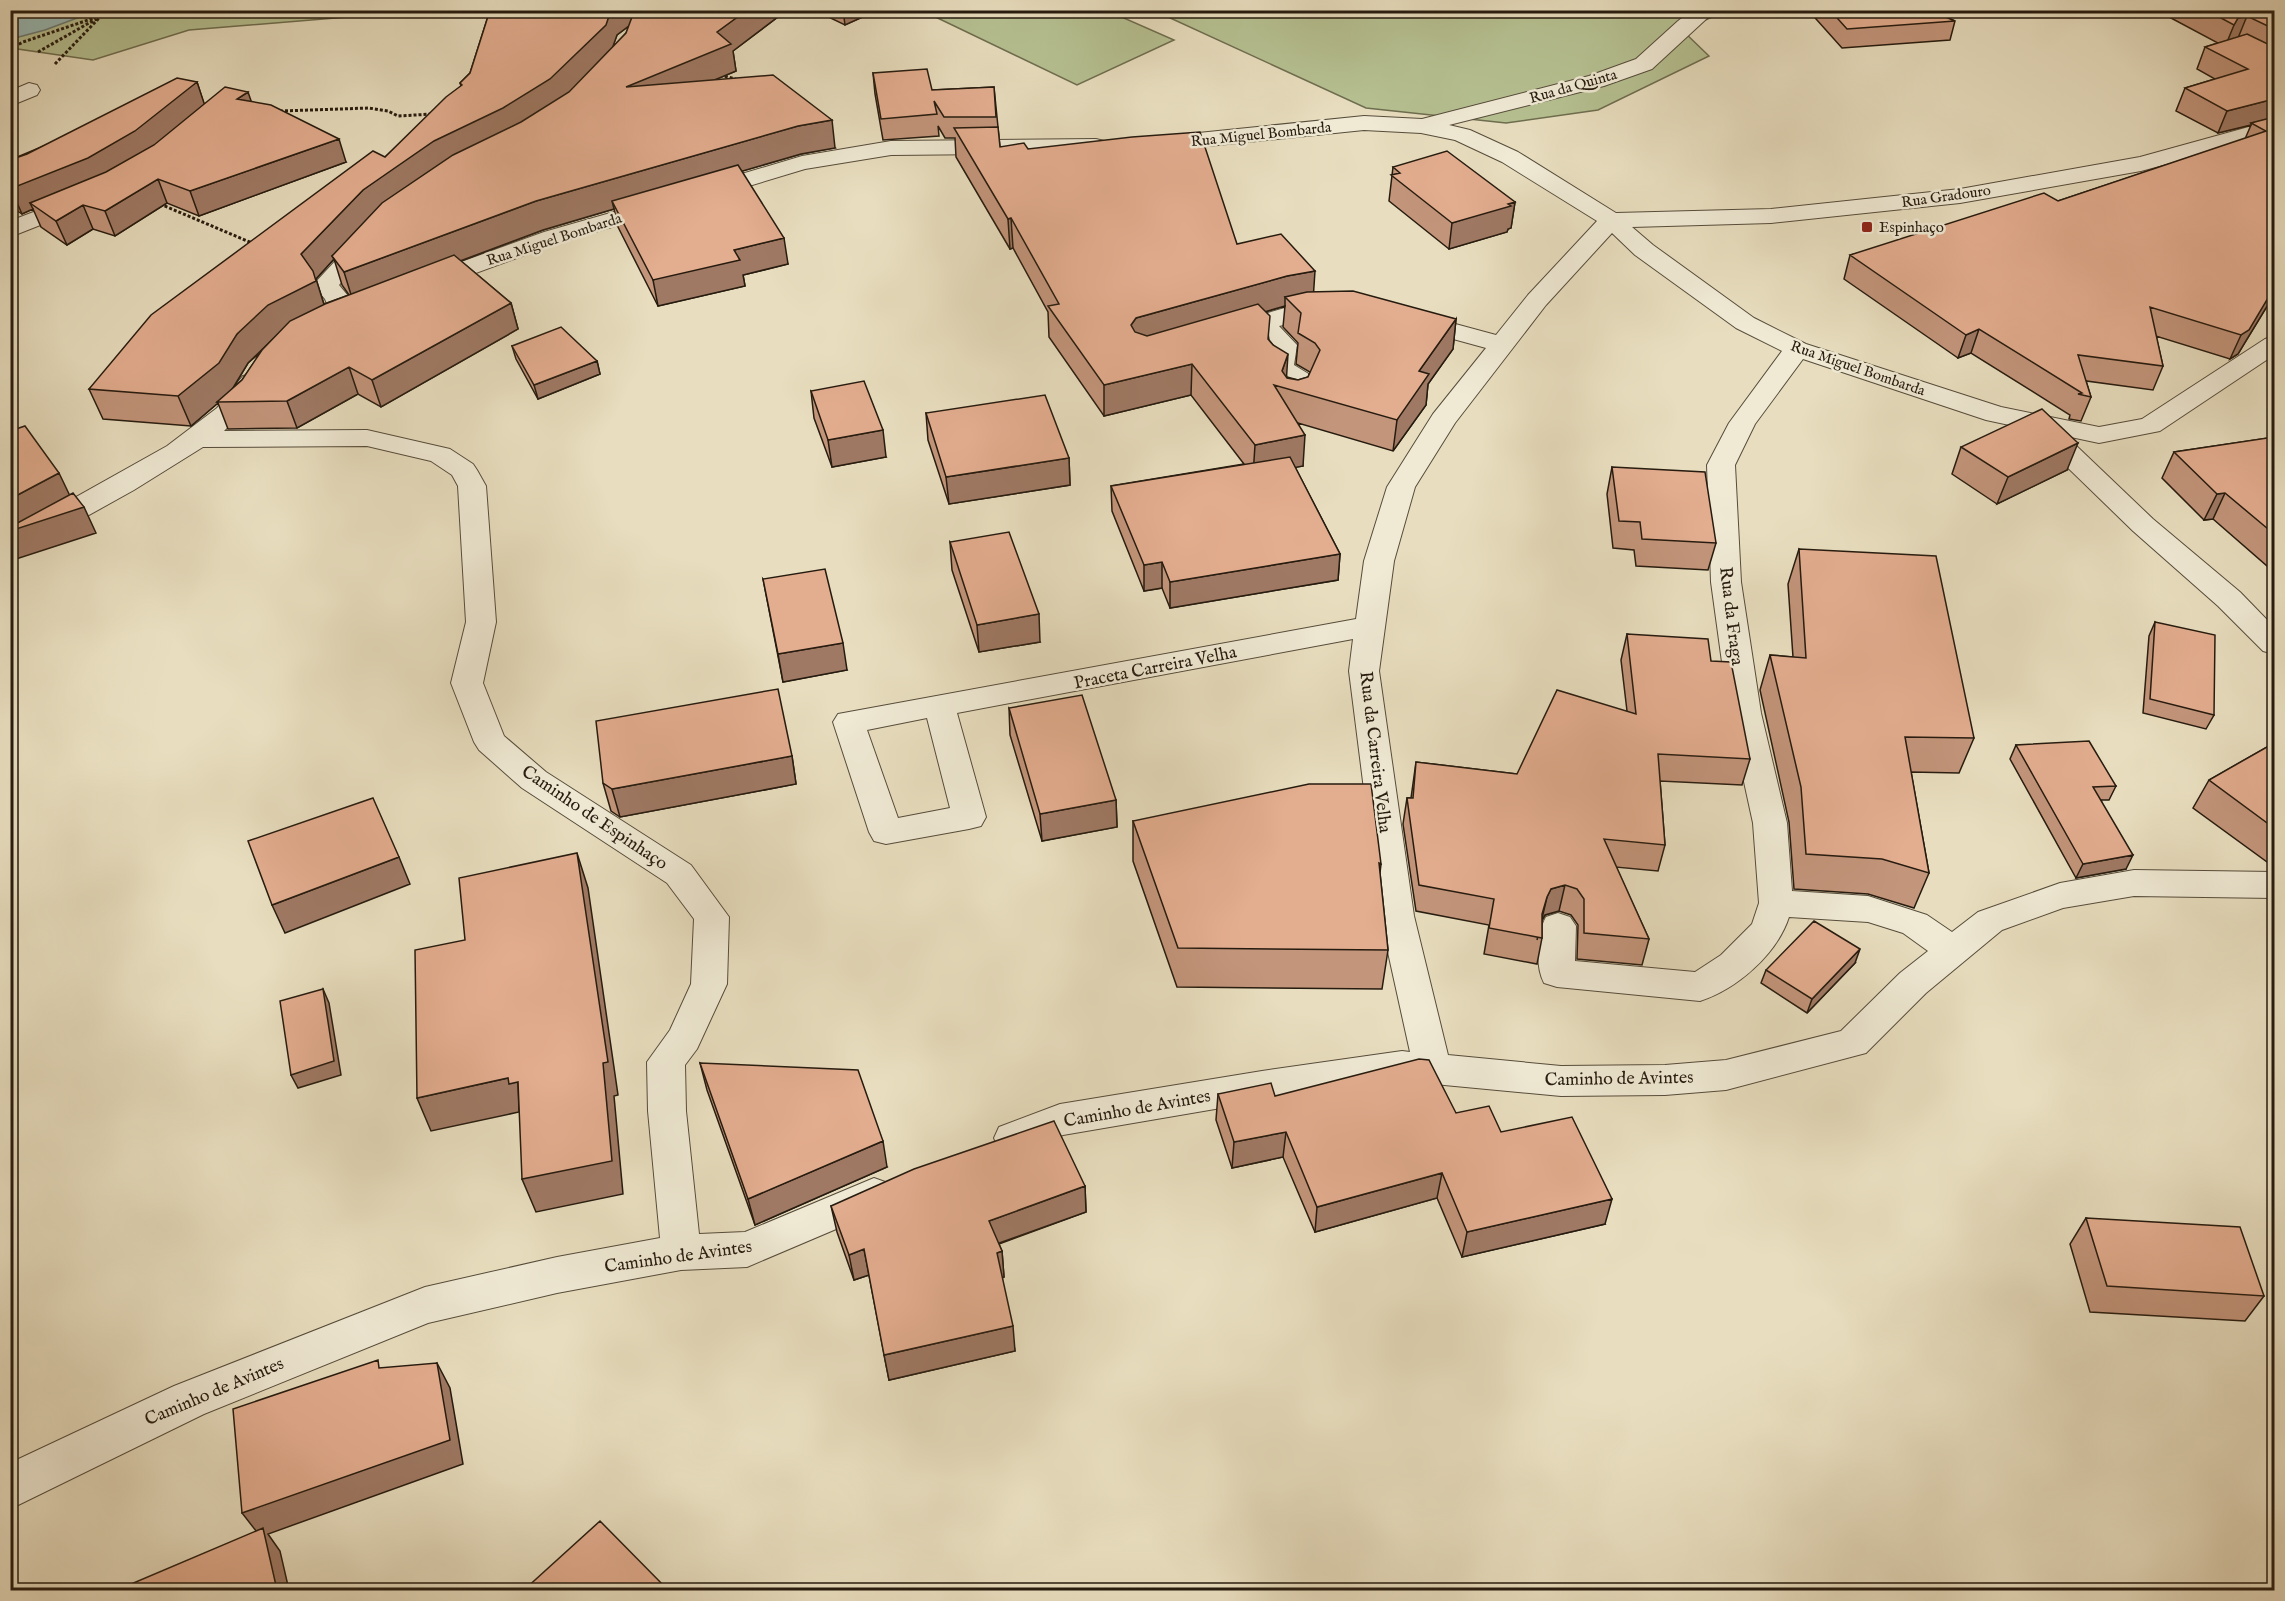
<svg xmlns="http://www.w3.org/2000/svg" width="2285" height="1601" viewBox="0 0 2285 1601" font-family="'IM FELL English',serif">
<rect width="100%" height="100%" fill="#e8debf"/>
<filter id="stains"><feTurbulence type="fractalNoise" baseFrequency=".00333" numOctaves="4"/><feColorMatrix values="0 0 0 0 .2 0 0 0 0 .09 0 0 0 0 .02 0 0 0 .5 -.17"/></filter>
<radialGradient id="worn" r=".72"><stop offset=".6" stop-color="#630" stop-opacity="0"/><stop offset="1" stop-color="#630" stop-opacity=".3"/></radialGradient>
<path fill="#b6c192" stroke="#6e6e50" stroke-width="1.5" d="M 70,11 L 420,11 L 189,30 L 93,60 L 11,48 L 10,35 Z
M 923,11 L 1108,11 L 1174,40 L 1077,85 Z
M 1155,11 L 1726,11 L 1682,30 L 1709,56 L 1598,110 L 1506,123 L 1366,108 Z"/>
<path fill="#98bbb7" stroke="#6a7b74" stroke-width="1.5" d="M 11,10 L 96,10 L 96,11 L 45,30 L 11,39 Z"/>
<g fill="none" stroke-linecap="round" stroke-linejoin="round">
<g stroke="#564c3b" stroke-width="2">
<path id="minor" d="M 1692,10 L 1716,10 L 1652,69 L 1604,86 L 1449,125 L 1470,130 L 1518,152 L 1616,213 L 1771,209 L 1960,189 L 2140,157 L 2274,120 L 2274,135 L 2141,171 L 1960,203 L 1771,223 L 1632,227 L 1653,245 L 1754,318 L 1806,344 L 2001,407 L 2099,427 L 2142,419 L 2265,339 L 2274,336 L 2274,355 L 2160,431 L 2099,443 L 2066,436 L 2153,519 L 2240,592 L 2274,627 L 2274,654 L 2263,651 L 2218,606 L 2133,531 L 2028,429 L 1986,420 L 1803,359 L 1755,424 L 1735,465 L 1741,582 L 1761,713 L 1787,823 L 1792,891 L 1868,896 L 1927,915 L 1952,932 L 1978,912 L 2060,883 L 2134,870 L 2274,872 L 2274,898 L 2134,896 L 2063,908 L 2002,930 L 1926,993 L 1866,1053 L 1726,1090 L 1665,1095 L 1561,1096 L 1402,1081 L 1262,1101 L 1063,1135 L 1013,1154 L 999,1149 L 994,1138 L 999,1127 L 1060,1104 L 1262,1071 L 1402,1051 L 1410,1052 L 1380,916 L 1349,671 L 1353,639 L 957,713 L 986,817 L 981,826 L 969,829 L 886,844 L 874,841 L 869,832 L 833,722 L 838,714 L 1356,619 L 1364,561 L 1387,487 L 1433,414 L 1486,348 L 1402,325 L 1398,320 L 1402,315 L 1411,312 L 1496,335 L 1528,295 L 1597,221 L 1502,162 L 1455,140 L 1421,133 L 1364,130 L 1159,151 L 1151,149 L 1148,144 L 1151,139 L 1159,137 L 1364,116 L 1422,119 L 1589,76 L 1636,59 L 1678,21 ZM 1612,233 L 1635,255 L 1736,328 L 1782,351 L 1729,423 L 1707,465 L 1711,582 L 1729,713 L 1753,823 L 1759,903 L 1752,924 L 1721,955 L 1695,972 L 1575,961 L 1576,926 L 1570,917 L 1558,913 L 1546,917 C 1537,933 1535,966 1544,983 L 1557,987 L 1700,1001 C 1737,989 1777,954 1789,917 L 1868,922 L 1903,933 L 1928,951 L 1900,973 L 1841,1031 L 1726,1060 L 1665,1065 L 1561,1066 L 1448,1055 L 1414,916 L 1379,671 L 1394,561 L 1415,487 L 1455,423 L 1546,305 ZM 927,718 L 950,808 L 898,818 L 867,730 Z
M 29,83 L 37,85 L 40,90 L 37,95 L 10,106 L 10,91 Z
M 1096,139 L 1104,141 L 1107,146 L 1104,151 L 1096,153 L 891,155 L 805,169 L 706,199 L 698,197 L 694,192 L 698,187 L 802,156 L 891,141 Z
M 78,195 L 86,197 L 90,202 L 86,207 L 10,237 L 10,221 Z
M 659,199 L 667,201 L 671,206 L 667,211 L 560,242 L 435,288 L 426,290 L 417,288 L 414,283 L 417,278 L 544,232 Z
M 369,231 L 377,233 L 381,238 L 339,285 L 349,297 L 356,316 L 352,321 L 343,324 L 334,321 L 325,299 L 313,285 L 361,233 Z
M 1327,301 L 1336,304 L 1340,309 L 1336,314 L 1279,326 L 1297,345 L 1294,365 L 1312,376 L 1316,382 L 1304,407 L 1295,409 L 1286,407 L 1282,401 L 1289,384 L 1272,374 L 1268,368 L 1271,346 L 1257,332 L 1226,341 L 1217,338 L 1213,333 L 1217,328 L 1295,305 Z
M 252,374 L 261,376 L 265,382 L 250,404 L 224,431 L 367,430 L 450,449 L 473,464 L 477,470 L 486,486 L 496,622 L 483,683 L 504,736 L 546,772 L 691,865 L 729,917 L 727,984 L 697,1049 L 685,1065 L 686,1111 L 699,1234 L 745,1232 L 874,1178 L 888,1183 L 894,1195 L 888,1207 L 747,1267 L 681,1270 L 557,1293 L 428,1323 L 204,1414 L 10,1509 L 10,1463 L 174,1386 L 425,1287 L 557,1257 L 660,1238 L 648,1111 L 647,1062 L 670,1030 L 691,984 L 694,919 L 667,883 L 522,788 L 479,750 L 474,742 L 451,683 L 466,622 L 458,486 L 452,475 L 431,461 L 367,446 L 203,447 L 134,490 L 35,545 L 10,555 L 10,534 L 167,446 L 217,408 L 243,376 Z"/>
</g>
<path stroke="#261b0f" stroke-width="3" stroke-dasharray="3 2" stroke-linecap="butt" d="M 10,49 L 23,42 L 94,18
M 38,52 L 96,19
M 55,64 L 102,15 L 119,10
M 720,75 L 739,80
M 280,111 L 369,108 L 388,111 L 398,116 L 433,114
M 160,204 L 252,243"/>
<use href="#minor" fill="#f0ead5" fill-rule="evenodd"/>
</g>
<path fill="#c3957b" stroke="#261b0f" stroke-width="1.5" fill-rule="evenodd" d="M 490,10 L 787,10 L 733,51 L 736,71 L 714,80 L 835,148 L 801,154 L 742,171 L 788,264 L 743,275 L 745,286 L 658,306 L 618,227 L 614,209 L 543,230 L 461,261 L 511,303 L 518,329 L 381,407 L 358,394 L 297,428 L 228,429 L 218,403 L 191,426 L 103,419 L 89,389 L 385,157 L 461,86 L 460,83 L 470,73 ZM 629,26 L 626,33 L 612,48 L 617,35 ZM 334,259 L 342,285 L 349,295 L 324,304 L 316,279 ZM 261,352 L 242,380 L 233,388 L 248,363 Z
M 814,10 L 878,10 L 845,25 Z
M 1808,10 L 1929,10 L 1955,21 L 1950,40 L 1842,48 Z
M 2156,10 L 2274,10 L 2274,307 L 2269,303 L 2238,354 L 2230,359 L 2156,336 L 2163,366 L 2153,390 L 2086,381 L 2091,397 L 2081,421 L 2069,419 L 2070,415 L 1971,353 L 1958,358 L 1844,279 L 1850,255 L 2058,201 L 2245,139 L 2251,125 L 2218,133 L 2176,111 L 2185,88 L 2215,79 L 2197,69 L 2205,47 L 2218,43 Z
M 873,73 L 932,90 L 994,87 L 1000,147 L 1028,149 L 1237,244 L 1313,292 L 1456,319 L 1453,349 L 1428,384 L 1426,405 L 1393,451 L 1298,423 L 1303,466 L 1295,467 L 1340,554 L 1338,580 L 1170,608 L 1162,588 L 1144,591 L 1112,511 L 1111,486 L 1244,464 L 1191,395 L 1104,416 L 1049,337 L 1048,312 L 1013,248 L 1010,249 L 956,157 L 955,138 L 945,138 L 938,126 L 939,136 L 883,140 L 875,94 ZM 1285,306 L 1283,327 L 1298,343 L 1296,364 L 1310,372 L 1308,377 L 1298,380 L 1287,377 L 1273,345 L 1269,340 L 1265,312 Z
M 197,82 L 204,104 L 251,102 L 346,162 L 199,216 L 167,203 L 115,236 L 93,229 L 67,245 L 41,227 L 33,209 L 22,214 L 10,206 L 10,160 Z
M 1393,167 L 1515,202 L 1511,228 L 1508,229 L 1507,232 L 1449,249 L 1389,201 Z
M 512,346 L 597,361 L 600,374 L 538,399 L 516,359 Z
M 811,391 L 886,457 L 832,467 L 814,418 Z
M 926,413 L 1069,458 L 1070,485 L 949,504 L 928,440 Z
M 2274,437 L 2274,572 L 2213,519 L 2204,520 L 2162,478 L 2174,452 Z
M 1961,447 L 2067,470 L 1997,504 L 1952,474 Z
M 1612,467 L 1716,543 L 1708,570 L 1636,566 L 1634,550 L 1613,548 L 1607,494 Z
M 950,542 L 1040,642 L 979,652 L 952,570 Z
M 1799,549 L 1974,738 L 1959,773 L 1911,772 L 1929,873 L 1914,908 L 1868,894 L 1794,889 L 1789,822 L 1760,690 L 1770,655 L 1793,657 L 1788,584 Z
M 763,579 L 847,670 L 783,682 Z
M 2155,622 L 2214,715 L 2206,729 L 2143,713 L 2149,636 Z
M 1627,634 L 1711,661 L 1750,759 L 1742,785 L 1660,781 L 1665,845 L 1658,871 L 1616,867 L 1649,939 L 1642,965 L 1577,959 L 1578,925 L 1571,915 L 1559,911 L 1545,915 L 1542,920 L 1542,938 L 1537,964 L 1484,954 L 1489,925 L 1416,911 L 1403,824 L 1407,798 L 1411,798 L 1416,762 L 1517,774 L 1627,711 L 1621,660 Z
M 1009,708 L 1116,800 L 1117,827 L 1042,841 L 1010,735 Z
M 2274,743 L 2274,867 L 2193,808 L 2209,780 Z
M 2016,745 L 2116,786 L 2109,800 L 2101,800 L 2126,869 L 2076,878 L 2010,759 Z
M 792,756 L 796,784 L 620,817 L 611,811 L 603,783 Z
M 1133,821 L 1381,864 L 1380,873 L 1388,950 L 1382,989 L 1177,987 L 1133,861 Z
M 1855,963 L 1807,1013 L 1761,983 L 1766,970 Z
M 700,1063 L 887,1167 L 755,1225 L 707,1090 Z
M 1218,1094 L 1275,1096 L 1456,1113 L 1501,1132 L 1605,1224 L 1462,1257 L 1437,1198 L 1315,1232 L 1283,1157 L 1232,1168 L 1216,1120 Z
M 1085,1186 L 1086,1212 L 999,1244 L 1002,1251 L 1004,1277 L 1002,1278 L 1015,1351 L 889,1380 L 869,1275 L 854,1280 L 837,1232 L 831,1206 Z
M 2086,1218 L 2264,1296 L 2245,1321 L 2090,1312 L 2070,1244 Z"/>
<path fill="#9f7964" stroke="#261b0f" stroke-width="1.5" d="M 611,10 L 650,10 L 617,35 L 611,52 L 557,106 L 332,256 L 334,259 L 316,279 L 326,311 L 278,334 L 248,363 L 230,393 L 217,402 L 218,403 L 191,426 L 178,396 L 237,334 L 301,254 L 363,190 Z
M 747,10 L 787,10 L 733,51 L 736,71 L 631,115 L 626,87 L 717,32 Z
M 843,10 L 878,10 L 845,25 Z
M 2247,16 L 2238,38 L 2225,47 L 2234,25 L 2238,18 Z
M 197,82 L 205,106 L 145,155 L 98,182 L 30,203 L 33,209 L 22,214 L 11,189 Z
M 248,92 L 256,115 L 237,99 Z
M 2274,99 L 2274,118 L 2251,123 L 2251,125 L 2218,133 L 2227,111 Z
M 832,120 L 835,148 L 801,154 L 616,208 L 612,201 L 614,209 L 543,230 L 353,301 L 344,272 L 536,201 L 798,126 Z
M 339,139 L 346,162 L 199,216 L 190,191 Z
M 158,179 L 167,203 L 115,236 L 105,211 Z
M 1515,202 L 1511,228 L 1508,229 L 1507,232 L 1449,249 L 1452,223 Z
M 83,205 L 93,229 L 67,245 L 56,221 Z
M 1011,218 L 1013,248 L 1010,249 L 1008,219 Z
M 784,238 L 788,264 L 743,275 L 745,286 L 658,306 L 653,280 L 734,250 Z
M 1315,271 L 1313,301 L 1285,297 L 1285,306 L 1136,349 L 1131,325 L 1136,318 L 1287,276 Z
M 2274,288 L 2274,291 L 2269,303 L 2238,354 L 2230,359 L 2241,335 Z
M 511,303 L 518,329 L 381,407 L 372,380 Z
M 1456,319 L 1453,349 L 1428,384 L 1426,405 L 1393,451 L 1397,420 L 1419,371 Z
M 1979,329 L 1971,353 L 1958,358 L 1966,335 Z
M 1288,354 L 1286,385 L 1282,371 Z
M 597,361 L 600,374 L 538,399 L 534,385 Z
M 1192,364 L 1191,395 L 1104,416 L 1104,385 Z
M 349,367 L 358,394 L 297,428 L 287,401 Z
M 883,430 L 886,457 L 832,467 L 828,440 Z
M 1305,435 L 1303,466 L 1253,476 L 1255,445 Z
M 2078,443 L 2067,470 L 1997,504 L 2008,477 Z
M 1069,458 L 1070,485 L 949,504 L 946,477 Z
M 59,473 L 71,498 L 84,507 L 96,533 L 10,561 L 10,499 Z
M 2225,493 L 2213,519 L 2204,520 L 2217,494 Z
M 1340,554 L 1338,580 L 1170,608 L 1170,582 Z
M 1162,562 L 1162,588 L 1144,591 L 1144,565 Z
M 1039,614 L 1040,642 L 979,652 L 977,625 Z
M 843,643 L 847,670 L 783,682 L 778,654 Z
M 792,756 L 796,784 L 620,817 L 612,789 Z
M 1116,800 L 1117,827 L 1042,841 L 1040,814 Z
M 577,853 L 588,888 L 618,1095 L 614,1096 L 623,1194 L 536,1212 L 522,1179 L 603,1063 Z
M 2133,855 L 2126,869 L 2076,878 L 2083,864 Z
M 399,857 L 410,884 L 285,933 L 272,905 Z
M 1565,885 L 1559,911 L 1545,915 L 1541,923 L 1537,940 L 1547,897 L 1551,889 Z
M 1860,949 L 1855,963 L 1807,1013 L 1812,999 Z
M 323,989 L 329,1003 L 341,1075 L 298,1088 L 291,1075 Z
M 508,1078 L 518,1082 L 519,1112 L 431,1131 L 417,1098 Z
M 1286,1132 L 1283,1157 L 1232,1168 L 1234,1142 Z
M 883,1141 L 887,1167 L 755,1225 L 748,1199 Z
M 1442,1173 L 1437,1198 L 1315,1232 L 1317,1207 Z
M 1085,1186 L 1086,1212 L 991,1246 L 989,1221 Z
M 1612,1199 L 1605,1224 L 1462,1257 L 1467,1232 Z
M 864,1249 L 869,1275 L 854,1280 L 849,1255 Z
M 1002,1251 L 1004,1277 L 999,1279 L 997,1253 Z
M 1013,1326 L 1015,1351 L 889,1380 L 884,1355 Z
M 437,1363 L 450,1388 L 463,1464 L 268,1534 L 280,1551 L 289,1590 L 277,1590 L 260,1536 L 242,1513 Z"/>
<path fill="#e3ad8f" stroke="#261b0f" stroke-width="1.5" d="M 490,10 L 611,10 L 606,25 L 550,79 L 503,108 L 434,141 L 363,190 L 301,254 L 313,271 L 316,281 L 268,305 L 237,334 L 219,363 L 178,396 L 89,389 L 151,315 L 373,151 L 385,157 L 446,97 L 462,85 L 460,83 L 470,73 Z
M 641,10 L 747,10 L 717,32 L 731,44 L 626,87 L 773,75 L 832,120 L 798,126 L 536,201 L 344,272 L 332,256 L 382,203 L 453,155 L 521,122 L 569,92 L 626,33 L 632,17 Z
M 1830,10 L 1929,10 L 1955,21 L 1847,29 Z
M 2206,10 L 2274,10 L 2274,29 L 2247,16 L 2238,18 L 2234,25 Z
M 2247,34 L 2274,47 L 2274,99 L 2227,111 L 2185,88 L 2248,69 L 2205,47 Z
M 927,69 L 932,90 L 994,87 L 996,117 L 944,117 L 934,101 L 937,114 L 881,119 L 873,73 Z
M 177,78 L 197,82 L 135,131 L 88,158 L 10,189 L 10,160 L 27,154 Z
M 225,87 L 248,92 L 237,99 L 271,105 L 339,139 L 190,191 L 158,179 L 105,211 L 83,205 L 56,221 L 30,203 L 106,172 L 154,145 Z
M 2274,117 L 2274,288 L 2249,330 L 2241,335 L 2150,307 L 2163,366 L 2078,355 L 2091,397 L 2078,394 L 2082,393 L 1979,329 L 1966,335 L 1850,255 L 2044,193 L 2058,201 L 2266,131 L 2251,123 Z
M 998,127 L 1000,147 L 1024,143 L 1028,149 L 1132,137 L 1200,132 L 1237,244 L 1281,234 L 1315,271 L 1287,276 L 1136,318 L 1131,325 L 1135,332 L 1147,336 L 1258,304 L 1270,316 L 1268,339 L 1273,345 L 1288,354 L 1282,371 L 1287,378 L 1298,380 L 1308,377 L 1320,350 L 1315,343 L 1298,333 L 1301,313 L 1285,297 L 1307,292 L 1353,291 L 1456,319 L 1419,371 L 1429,374 L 1397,420 L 1274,385 L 1305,435 L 1255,445 L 1192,364 L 1104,385 L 1048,306 L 1059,304 L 1011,218 L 1008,219 L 954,128 Z
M 1447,151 L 1515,202 L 1508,204 L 1511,206 L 1452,223 L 1391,175 L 1400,173 L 1393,167 Z
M 738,165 L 784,238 L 734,250 L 740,260 L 653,280 L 612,201 Z
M 454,255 L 511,303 L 372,380 L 349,367 L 287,401 L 217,402 L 242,380 L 262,350 L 290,321 L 325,304 Z
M 561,327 L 597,361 L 534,385 L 512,346 Z
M 864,381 L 883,430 L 828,440 L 811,391 Z
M 1045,395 L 1069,458 L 946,477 L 926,413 Z
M 2042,409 L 2078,443 L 2008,477 L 1961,447 Z
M 25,426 L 59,473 L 10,499 L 10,431 Z
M 2274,437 L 2274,534 L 2225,493 L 2217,494 L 2174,452 Z
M 1290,457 L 1340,554 L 1170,582 L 1162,562 L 1144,565 L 1111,486 Z
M 1612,467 L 1705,472 L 1716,543 L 1642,539 L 1640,522 L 1619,521 Z
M 73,493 L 84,507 L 10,531 L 10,527 Z
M 1009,532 L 1039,614 L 977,625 L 950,542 Z
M 1799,549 L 1936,556 L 1974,738 L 1905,737 L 1929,873 L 1882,859 L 1806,854 L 1801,787 L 1770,655 L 1806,658 Z
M 825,569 L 843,643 L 778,654 L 763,579 Z
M 2155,622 L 2215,635 L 2214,715 L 2150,699 Z
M 1627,634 L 1708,639 L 1711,661 L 1731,662 L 1750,759 L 1658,754 L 1665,845 L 1604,839 L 1649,939 L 1584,933 L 1584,899 L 1577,889 L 1565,885 L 1551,889 L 1547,897 L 1542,914 L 1542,938 L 1489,928 L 1494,899 L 1419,885 L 1407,798 L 1413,798 L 1416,762 L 1517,774 L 1557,690 L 1636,714 Z
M 778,689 L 792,756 L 612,789 L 603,783 L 596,721 Z
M 1082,695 L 1116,800 L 1040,814 L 1009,708 Z
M 2089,741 L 2116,786 L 2093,787 L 2133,855 L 2083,864 L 2016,745 Z
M 2274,743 L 2274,828 L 2209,780 Z
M 1309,784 L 1371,784 L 1381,864 L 1379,863 L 1388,950 L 1178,948 L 1133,821 Z
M 373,798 L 399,857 L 272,905 L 248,841 Z
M 577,853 L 608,1062 L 603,1063 L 612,1161 L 522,1179 L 518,1082 L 509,1084 L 508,1078 L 417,1098 L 415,950 L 465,940 L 459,878 Z
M 1814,921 L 1860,949 L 1812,999 L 1766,970 Z
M 323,989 L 334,1061 L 291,1075 L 280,1001 Z
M 1419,1059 L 1429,1060 L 1456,1113 L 1489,1106 L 1501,1132 L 1572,1117 L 1612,1199 L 1467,1232 L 1442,1173 L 1317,1207 L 1286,1132 L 1234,1142 L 1218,1094 L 1271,1083 L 1275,1096 Z
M 700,1063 L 858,1070 L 883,1141 L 748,1199 Z
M 1054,1121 L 1085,1186 L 989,1221 L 1002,1251 L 997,1253 L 1013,1326 L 884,1355 L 864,1249 L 849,1255 L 831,1206 L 914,1169 Z
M 2086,1218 L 2240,1227 L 2264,1296 L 2107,1286 Z
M 378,1360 L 379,1368 L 437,1363 L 450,1440 L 242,1513 L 233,1409 Z
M 600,1521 L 668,1590 L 524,1590 Z
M 263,1528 L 277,1590 L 117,1590 Z"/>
<rect fill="#8f2418" stroke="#f0ead5" stroke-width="2" x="1861" y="221" width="12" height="12" rx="3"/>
<g text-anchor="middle" stroke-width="5" stroke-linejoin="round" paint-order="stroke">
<g font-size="15" fill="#261b0f" stroke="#f0ead5">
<text transform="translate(1573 86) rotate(-16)" y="5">Rua da Quinta</text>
<text transform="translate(1261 134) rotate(-6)" y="5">Rua Miguel Bombarda</text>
<text transform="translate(1946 196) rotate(-8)" y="5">Rua Gradouro</text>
<text transform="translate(554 239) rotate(-18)" y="5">Rua Miguel Bombarda</text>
<text transform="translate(1858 368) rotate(19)" y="5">Rua Miguel Bombarda</text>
</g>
<g font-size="15" fill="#261b0f" stroke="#f0ead5" text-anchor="start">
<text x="1879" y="232">Espinhaço</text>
</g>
<g font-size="18" fill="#261b0f" stroke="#f0ead5">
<text transform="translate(1732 616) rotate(83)" y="6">Rua da Fraga</text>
<text transform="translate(1155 667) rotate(-11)" y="6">Praceta Carreira Velha</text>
<text transform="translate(1376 752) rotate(83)" y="6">Rua da Carreira Velha</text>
<text transform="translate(595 817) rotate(34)" y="6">Caminho de Espinhaço</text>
<text transform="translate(1619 1078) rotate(-1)" y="6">Caminho de Avintes</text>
<text transform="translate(1137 1108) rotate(-10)" y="6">Caminho de Avintes</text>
<text transform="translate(678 1256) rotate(-8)" y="6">Caminho de Avintes</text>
<text transform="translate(214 1391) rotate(-23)" y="6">Caminho de Avintes</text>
</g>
</g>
<rect width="2285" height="1601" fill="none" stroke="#e8debf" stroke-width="36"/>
<rect x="12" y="12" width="2261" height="1577" fill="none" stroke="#261b0f" stroke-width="3"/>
<rect x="18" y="18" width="2249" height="1565" fill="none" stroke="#261b0f" stroke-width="1.5"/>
<rect width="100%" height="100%" filter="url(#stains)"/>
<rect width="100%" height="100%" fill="url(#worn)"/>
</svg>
